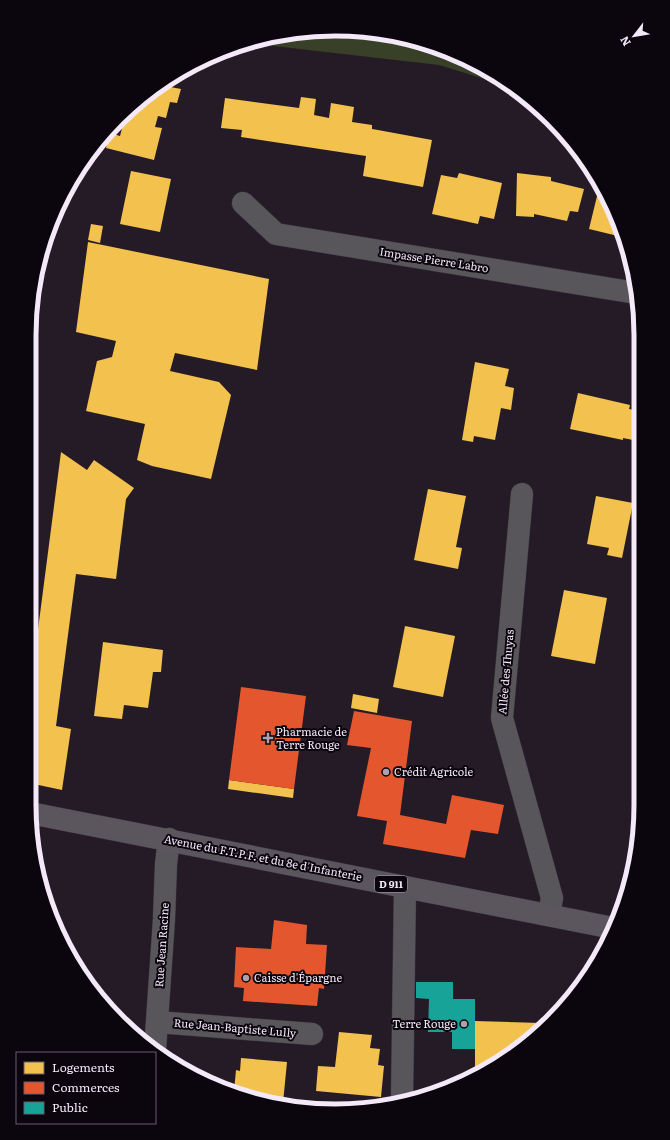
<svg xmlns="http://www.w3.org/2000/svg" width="670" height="1140" viewBox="0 0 670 1140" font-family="Literata,serif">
<rect width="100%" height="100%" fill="#241b27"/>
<path fill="#384027" d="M 335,29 L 394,35 L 452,52 L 505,80 L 514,88 L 439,65 L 248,43 L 275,35 Z"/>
<path fill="#f2c14e" d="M 160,85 L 181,89 L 177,103 L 170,102 L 166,118 L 158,116 L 155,127 L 162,128 L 154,160 L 106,148 L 110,133 L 120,136 L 126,113 Z
M 301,97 L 316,99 L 314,115 L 329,118 L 331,103 L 354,107 L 352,122 L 372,125 L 372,129 L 378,130 L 432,140 L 423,187 L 363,176 L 366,156 L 241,137 L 242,130 L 221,128 L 225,98 L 299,108 Z
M 131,171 L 171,179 L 160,232 L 120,224 Z
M 459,173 L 502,183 L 494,219 L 480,216 L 478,224 L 432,214 L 441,175 L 457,178 Z
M 517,173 L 551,177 L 551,181 L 584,189 L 578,212 L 570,211 L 567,221 L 534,214 L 534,217 L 516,216 Z
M 598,192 L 605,193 L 625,237 L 626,244 L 617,242 L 618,236 L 589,229 Z
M 91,224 L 103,226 L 100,243 L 88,240 Z
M 88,242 L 269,279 L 257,370 L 175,353 L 170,371 L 219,382 L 231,395 L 211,479 L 152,466 L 137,460 L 145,424 L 86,411 L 97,361 L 112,357 L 116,341 L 76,332 Z
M 475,362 L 509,369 L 505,386 L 514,388 L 511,410 L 501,408 L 495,440 L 474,436 L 473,442 L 462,440 Z
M 578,393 L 630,405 L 629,409 L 640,411 L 640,428 L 638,441 L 623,438 L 623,440 L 570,429 Z
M 61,452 L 87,470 L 94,460 L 134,488 L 126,499 L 116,579 L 76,574 L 56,726 L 71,729 L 62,790 L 29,783 L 29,699 Z
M 428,489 L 466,496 L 456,547 L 462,548 L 458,569 L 414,560 Z
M 596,496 L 633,503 L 622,558 L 607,555 L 609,548 L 587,544 Z
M 564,590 L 607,598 L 595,664 L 551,656 Z
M 405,626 L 455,636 L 443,697 L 393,687 Z
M 103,642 L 163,650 L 161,672 L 153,672 L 148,708 L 124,705 L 122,719 L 94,716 Z
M 353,694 L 379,699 L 377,713 L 351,708 Z
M 229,780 L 294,789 L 293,798 L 228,789 Z
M 637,811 L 640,812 L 640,825 L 635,850 L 629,849 Z
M 475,1021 L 541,1023 L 544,1023 L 521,1048 L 475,1074 Z
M 339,1032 L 372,1035 L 370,1048 L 380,1049 L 378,1065 L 384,1066 L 381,1097 L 316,1091 L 318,1066 L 335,1067 Z
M 241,1058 L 287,1062 L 283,1103 L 256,1101 L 234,1091 L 236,1070 L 240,1071 Z"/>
<path fill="#e4572e" d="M 241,687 L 306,696 L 294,789 L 229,780 Z
M 354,711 L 412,721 L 400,815 L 446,824 L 452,795 L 504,805 L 498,834 L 471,830 L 465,858 L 383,844 L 387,821 L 357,816 L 371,748 L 347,745 Z
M 274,920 L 307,925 L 306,944 L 327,945 L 324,989 L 319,988 L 317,1006 L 243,1001 L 244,988 L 234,987 L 236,947 L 271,949 Z"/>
<path fill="#17a398" d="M 416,982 L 453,982 L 453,999 L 475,999 L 475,1049 L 452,1049 L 452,1032 L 428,1032 L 429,999 L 416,998 Z"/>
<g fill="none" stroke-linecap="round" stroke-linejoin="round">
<g stroke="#3c353f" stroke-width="23">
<path id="minor" d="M 243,203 L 276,234 L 636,293
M 522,494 L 502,718 L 552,898 L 549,915
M 157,1022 L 312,1034
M 155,1050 L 164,919 L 166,864 L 169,839
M 402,1099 L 405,887"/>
</g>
<g stroke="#3c353f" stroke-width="23">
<path id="major" d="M 30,813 C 225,850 419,890 613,928"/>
</g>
<use href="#minor" stroke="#59565b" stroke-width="22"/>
<use href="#major" stroke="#5b565e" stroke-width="22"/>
</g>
<g fill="#aba1af" stroke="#0b050e" stroke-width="1.5">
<path d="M266 732h4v4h4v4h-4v4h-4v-4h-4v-4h4z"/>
<circle cx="386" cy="772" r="4"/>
<circle cx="246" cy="978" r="4"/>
<circle cx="464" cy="1024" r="4"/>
</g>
<g text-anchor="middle" stroke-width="4" stroke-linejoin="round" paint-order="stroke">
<rect fill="#0b050e" stroke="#aea5b2" stroke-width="1" x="375" y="876" width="32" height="16" rx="3"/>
<g font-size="10" font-weight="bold" fill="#f4e9f8">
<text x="391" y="888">D 911</text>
</g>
<g font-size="11" fill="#f4e9f8" stroke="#0b050e">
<text transform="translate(434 260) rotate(9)" y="4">Impasse Pierre Labro</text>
<text transform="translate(506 672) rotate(-85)" y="4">Allée des Thuyas</text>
<text transform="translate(263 858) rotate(11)" y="4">Avenue du F.T.P.F. et du 8e d'Infanterie</text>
<text transform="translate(162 945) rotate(-86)" y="4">Rue Jean Racine</text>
<text transform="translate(235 1028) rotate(5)" y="4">Rue Jean-Baptiste Lully</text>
</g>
<g font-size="11" fill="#f4e9f8" stroke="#0b050e" text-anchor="start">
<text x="276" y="736">Pharmacie de<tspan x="276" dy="13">Terre Rouge</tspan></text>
<text x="394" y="776">Crédit Agricole</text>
<text x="254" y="982">Caisse d'Épargne</text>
<text x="456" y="1028" text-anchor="end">Terre Rouge</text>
</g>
</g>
<path d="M0 0H670V1140H0ZM335 36H335A299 299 0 0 1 634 335V805A299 299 0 0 1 335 1104H335A299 299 0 0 1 36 805V335A299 299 0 0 1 335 36Z" fill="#0b050e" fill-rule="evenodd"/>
<path fill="none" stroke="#f4e9f8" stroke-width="5" d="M335 36H335A299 299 0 0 1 634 335V805A299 299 0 0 1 335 1104H335A299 299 0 0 1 36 805V335A299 299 0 0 1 335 36Z"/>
<rect x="16" y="1052" width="140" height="72" fill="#0b050e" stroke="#68606c"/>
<rect x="24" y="1062" width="20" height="12" fill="#f2c14e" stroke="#68606c"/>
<text x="52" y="1072" font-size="12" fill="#f4e9f8">Logements</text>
<rect x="24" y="1082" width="20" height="12" fill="#e4572e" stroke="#68606c"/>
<text x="52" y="1092" font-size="12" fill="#f4e9f8">Commerces</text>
<rect x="24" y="1102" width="20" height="12" fill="#17a398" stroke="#68606c"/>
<text x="52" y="1112" font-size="12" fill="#f4e9f8">Public</text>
<g transform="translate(634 36) rotate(239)" stroke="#0b050e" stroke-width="3" paint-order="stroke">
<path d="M0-3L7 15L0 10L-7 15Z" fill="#f4e9f8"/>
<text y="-6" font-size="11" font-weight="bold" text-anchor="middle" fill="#f4e9f8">N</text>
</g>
</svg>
